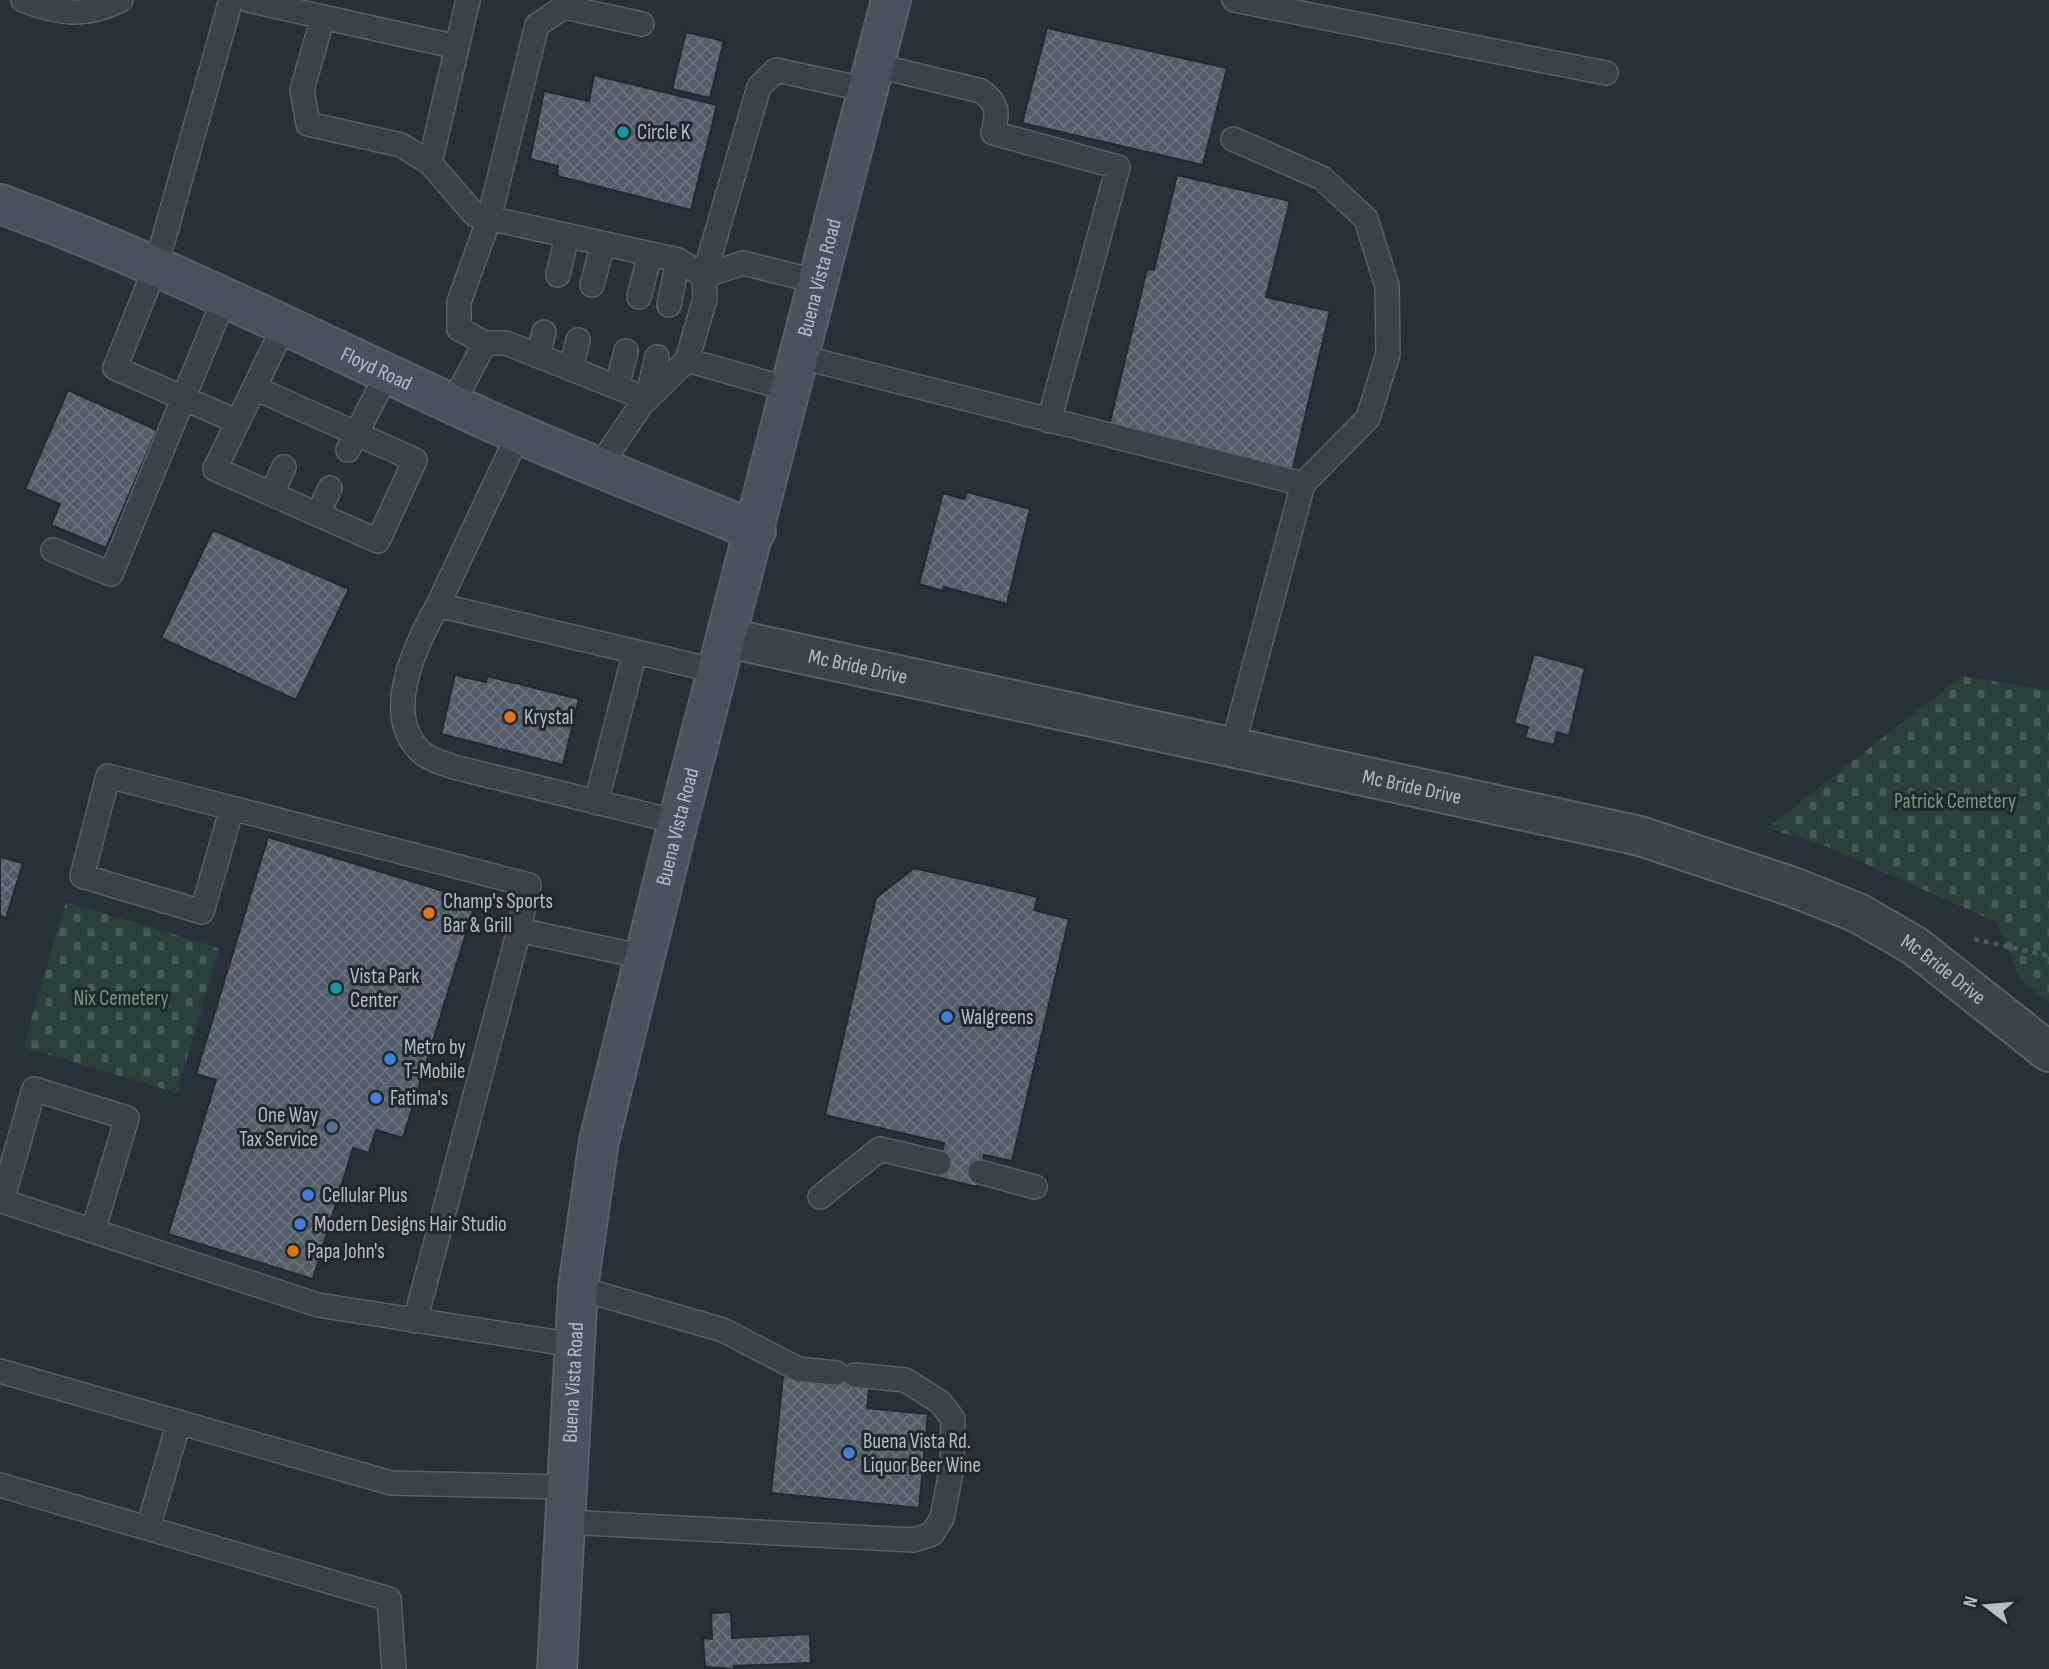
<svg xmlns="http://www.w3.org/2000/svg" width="2049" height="1669" viewBox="0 0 2049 1669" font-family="'Sofia Sans Condensed',sans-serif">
<defs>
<pattern id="cemetery-stones" width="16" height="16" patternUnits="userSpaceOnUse" patternTransform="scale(1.75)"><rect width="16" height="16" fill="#2b3f3d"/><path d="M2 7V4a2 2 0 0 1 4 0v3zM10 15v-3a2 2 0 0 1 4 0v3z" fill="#485958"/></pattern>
<pattern id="building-cross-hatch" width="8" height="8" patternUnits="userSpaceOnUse" patternTransform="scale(1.75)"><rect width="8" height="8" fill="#525d68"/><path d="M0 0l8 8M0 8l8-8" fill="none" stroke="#69727c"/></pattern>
</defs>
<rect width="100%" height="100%" fill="#26313a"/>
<path fill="url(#cemetery-stones)" d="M 1962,676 L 2049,690 L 2049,1003 L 2021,980 L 1996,922 L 1823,845 L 1767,828 Z
M 66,902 L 219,948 L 177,1093 L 23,1047 Z"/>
<path fill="url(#building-cross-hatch)" stroke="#212931" stroke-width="2" d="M 1047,28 L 1227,68 L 1203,165 L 1022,123 Z
M 686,32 L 724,41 L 710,98 L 672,89 Z
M 594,75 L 717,105 L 691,210 L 557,176 L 558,166 L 530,159 L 544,91 L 589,101 Z
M 1177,175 L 1290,201 L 1266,297 L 1330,311 L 1292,472 L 1108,430 L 1147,269 L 1154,270 Z
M 68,390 L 157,430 L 106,548 L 51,525 L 60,504 L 25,489 Z
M 967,492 L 1030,509 L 1007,604 L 944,587 L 943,591 L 919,584 L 943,493 L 964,499 Z
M 213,530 L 349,589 L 296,700 L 161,638 Z
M 1534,654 L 1585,668 L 1569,736 L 1557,732 L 1554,745 L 1525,738 L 1528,727 L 1514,723 Z
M 455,675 L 486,682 L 487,676 L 579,699 L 563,765 L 441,734 Z
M 268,837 L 476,901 L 403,1138 L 376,1130 L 369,1153 L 353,1148 L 313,1279 L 168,1234 L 216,1080 L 196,1074 Z
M 0,857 L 23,863 L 6,918 L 0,916 Z
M 914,868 L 1038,897 L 1034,910 L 1069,919 L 1012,1161 L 984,1155 L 977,1187 L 936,1177 L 944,1143 L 825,1115 L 876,898 Z
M 855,1371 L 870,1383 L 867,1408 L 928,1414 L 919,1508 L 771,1493 L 783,1376 L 835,1381 Z
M 731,1612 L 732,1638 L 810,1634 L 811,1663 L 734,1666 L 734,1669 L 705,1667 L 703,1638 L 712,1639 L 711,1613 Z"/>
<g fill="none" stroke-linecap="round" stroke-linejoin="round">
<g stroke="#586068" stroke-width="26">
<path id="lane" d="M 23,0 C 59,14 85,18 121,0
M 231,0 L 156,266 L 115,368 L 238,422
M 248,0 L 323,17 L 302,90 L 308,124 L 401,145 L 430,163 L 475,215 L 678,260 L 704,276 L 705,299 L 687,360 L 641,405 L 599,467
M 1234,0 L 1606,73
M 323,17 L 457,47
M 874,65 L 981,91 C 999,104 998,113 993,133 L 1118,167 L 1049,421
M 1233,139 L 1322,178 L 1366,219 L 1387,286 L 1388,354 L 1368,418 L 1303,484
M 430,163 L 468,0
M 558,275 L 567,236
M 704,276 L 759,87 L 776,70 L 868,90
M 704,276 L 743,263 L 819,282
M 592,285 L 603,244
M 639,297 L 650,254
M 669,305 L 678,260
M 485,343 L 459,329 L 459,302 L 489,219 L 537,25 L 564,7 L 642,24
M 538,356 L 544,332
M 801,357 L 1303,484 L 1232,749
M 687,360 L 792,390
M 571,369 L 578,340
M 617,387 L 626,351
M 255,388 L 415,460 L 378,541 L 215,469 L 285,324
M 453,403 L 485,343 L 506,343 L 647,399 L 657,357
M 519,433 L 438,605 L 717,671
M 348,450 L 388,372
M 272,493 L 284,467
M 318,514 L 330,488
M 53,550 L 111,574 L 225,297
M 438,605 C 417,642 382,712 419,750 C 428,759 442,763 454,767 L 678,822
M 596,803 L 635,652
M 232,808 L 202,912 L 82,876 L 108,776 L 529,885 L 519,930 L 644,957
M 980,1172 L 1035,1187
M 820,1197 L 880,1149 L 939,1163
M 93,1231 L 127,1118 L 34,1089 L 2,1201 L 318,1305 L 575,1345
M 578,1288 L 723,1330 L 798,1369 L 836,1373
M 415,1321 L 519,930
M 0,1371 L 391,1483 L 567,1487
M 0,1485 L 389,1599 L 394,1669
M 565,1522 L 913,1540 L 932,1534 L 942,1518 L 952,1467 L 953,1419 L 940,1402 L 905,1380 L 855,1375
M 148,1528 L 179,1422"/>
</g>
<g stroke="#586068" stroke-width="42">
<g id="street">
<path id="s1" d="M 728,638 L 1640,836 L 1793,887 L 1858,913 L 1915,946 L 2049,1052"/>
</g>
</g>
<g stroke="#586068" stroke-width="42">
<g id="secondary">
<path id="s2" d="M 0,204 C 170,266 331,349 496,424 C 581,462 669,495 756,531"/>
<path id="s3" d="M 557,1669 L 578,1288 L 599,1141 L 678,822 L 891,0"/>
</g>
</g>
<path stroke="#4a5b5b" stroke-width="4.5" stroke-dasharray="5 5" stroke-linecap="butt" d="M 1974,939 L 2049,956"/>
<use href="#lane" stroke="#3a424a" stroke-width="23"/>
<use href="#street" stroke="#3a424a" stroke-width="38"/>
<use href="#secondary" stroke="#48525d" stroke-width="38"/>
</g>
<g fill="#0f9aa8" stroke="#1f272f" stroke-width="2.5">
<circle cx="623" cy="132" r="7"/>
<circle cx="336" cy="988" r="7"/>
</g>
<g fill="#e8710a" stroke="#1f272f" stroke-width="2.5">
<circle cx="510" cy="717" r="7"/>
<circle cx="429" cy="913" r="7"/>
<circle cx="293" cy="1251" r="7"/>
</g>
<g fill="#3f7fe0" stroke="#1f272f" stroke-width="2.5">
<circle cx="947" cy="1017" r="7"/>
<circle cx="390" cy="1059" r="7"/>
<circle cx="376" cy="1098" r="7"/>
<circle cx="308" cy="1195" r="7"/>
<circle cx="300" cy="1224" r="7"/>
<circle cx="849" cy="1453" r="7"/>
</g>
<circle fill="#5c6f8a" stroke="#1f272f" stroke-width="2.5" cx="332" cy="1127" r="7"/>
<g text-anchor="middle" stroke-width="6" stroke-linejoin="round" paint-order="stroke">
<g font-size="21" fill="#b5bdc6" stroke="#1f272f" text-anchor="start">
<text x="637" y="139">Circle K</text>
<text x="524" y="724">Krystal</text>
<text x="443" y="908">Champ's Sports<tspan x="443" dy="24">Bar &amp; Grill</tspan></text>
<text x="350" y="983">Vista Park<tspan x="350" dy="24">Center</tspan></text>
<text x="961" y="1024">Walgreens</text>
<text x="404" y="1054">Metro by<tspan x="404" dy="24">T-Mobile</tspan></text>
<text x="390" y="1105">Fatima's</text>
<text x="318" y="1122" text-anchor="end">One Way<tspan x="318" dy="24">Tax Service</tspan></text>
<text x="322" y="1202">Cellular Plus</text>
<text x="314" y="1231">Modern Designs Hair Studio</text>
<text x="307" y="1258">Papa John's</text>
<text x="863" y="1448">Buena Vista Rd.<tspan x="863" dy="24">Liquor Beer Wine</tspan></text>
</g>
<g font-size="21" fill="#b5bdc6" stroke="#1f272f">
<text dy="7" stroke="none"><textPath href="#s3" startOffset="1421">Buena Vista Road</textPath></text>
<text dy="7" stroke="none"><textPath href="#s2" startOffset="411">Floyd Road</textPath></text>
<text dy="7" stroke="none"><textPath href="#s1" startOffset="133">Mc Bride Drive</textPath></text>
<text dy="7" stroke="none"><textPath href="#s1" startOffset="700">Mc Bride Drive</textPath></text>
<text dy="7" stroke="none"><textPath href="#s3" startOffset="854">Buena Vista Road</textPath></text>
<text dy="7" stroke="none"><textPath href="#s1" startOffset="1267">Mc Bride Drive</textPath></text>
<text dy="7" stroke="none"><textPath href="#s3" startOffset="287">Buena Vista Road</textPath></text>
</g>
<g font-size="21" fill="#76987b" stroke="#1f272f">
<text x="1955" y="808">Patrick Cemetery</text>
<text x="121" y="1005">Nix Cemetery</text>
</g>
</g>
<g transform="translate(1986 1606) rotate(286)" stroke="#1f272f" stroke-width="5" paint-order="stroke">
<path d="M0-5L12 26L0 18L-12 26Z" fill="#b5bdc6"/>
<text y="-10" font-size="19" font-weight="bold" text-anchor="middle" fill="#b5bdc6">N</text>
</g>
</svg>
